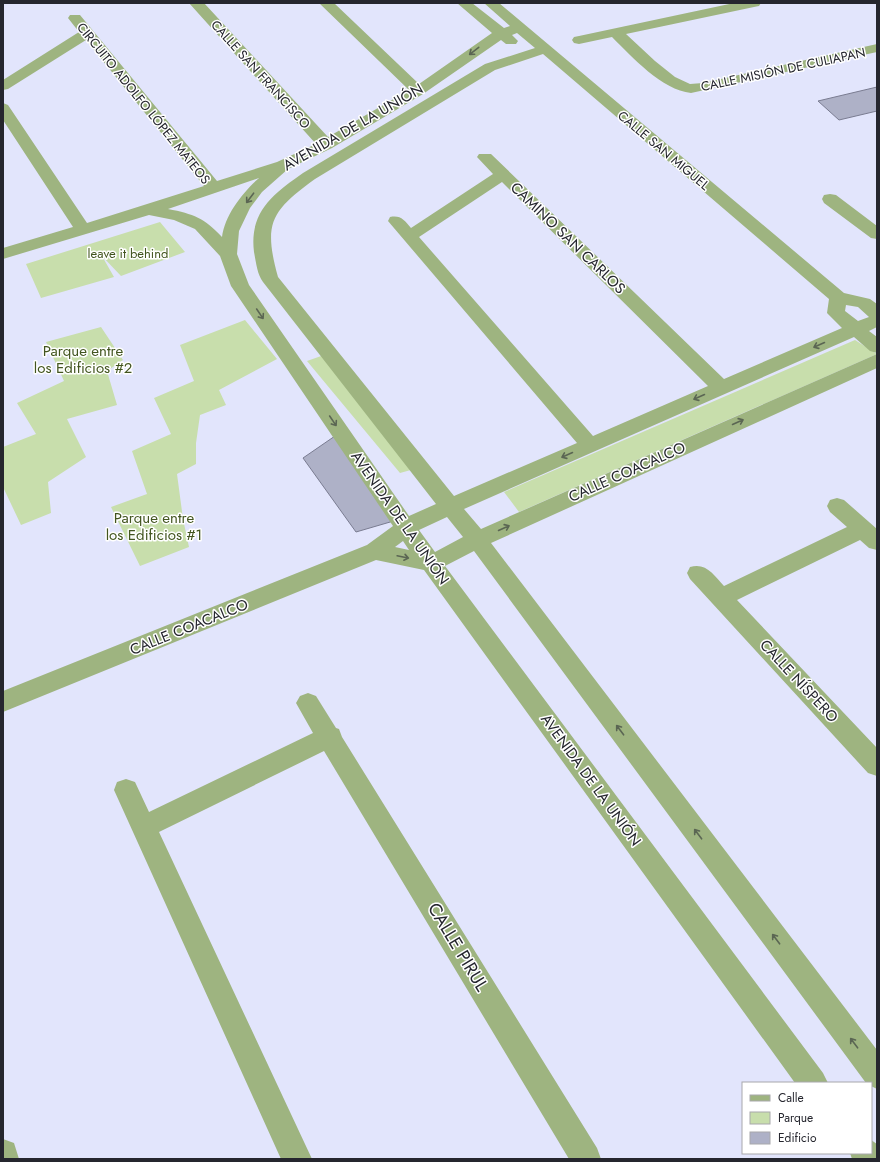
<svg xmlns="http://www.w3.org/2000/svg" width="880" height="1162" viewBox="0 0 880 1162" font-family="Jost,sans-serif">
<rect width="100%" height="100%" fill="#e2e5fc"/>
<path fill="#c8deac" d="M 160,222 L 185,252 L 121,276 L 102,256 L 114,277 L 41,298 L 26,264 Z
M 245,320 L 277,359 L 219,390 L 226,405 L 200,415 L 196,443 L 196,464 L 177,474 L 183,519 L 189,547 L 140,566 L 111,507 L 147,494 L 132,451 L 171,434 L 154,398 L 194,381 L 180,345 Z
M 101,327 L 123,360 L 107,371 L 117,405 L 67,419 L 86,457 L 48,482 L 51,513 L 21,525 L 3,487 L 3,447 L 36,434 L 17,403 L 64,381 L 46,342 Z
M 855,340 L 877,354 L 519,512 L 504,492 Z
M 324,355 L 418,468 L 400,473 L 307,361 Z"/>
<path fill="#aeb1c7" stroke="#7a7c91" d="M 877,87 L 877,111 L 839,120 L 818,101 Z
M 335,436 L 397,520 L 356,532 L 303,458 Z"/>
<g fill="none" stroke-linecap="round" stroke-linejoin="round">
<path fill="#9eb480" fill-rule="evenodd" d="M 189,3 L 204,3 L 328,137 L 409,90 L 319,3 L 334,3 L 419,84 L 492,33 L 457,3 L 472,3 L 504,28 L 510,26 L 484,3 L 499,3 L 844,293 L 870,299 L 877,304 L 877,327 L 869,331 L 877,337 L 877,353 L 870,351 L 854,337 L 464,509 L 481,529 L 877,354 L 877,368 L 491,543 L 877,1050 L 877,1089 L 871,1086 L 871,1083 L 866,1083 L 474,551 L 445,566 L 823,1073 L 828,1083 L 795,1083 L 424,570 L 376,560 L 3,712 L 3,691 L 367,545 L 393,526 L 231,286 L 220,256 L 195,229 L 174,220 L 149,215 L 3,259 L 3,248 L 73,227 L 3,120 L 3,103 L 8,105 L 87,223 L 204,186 L 86,40 L 8,89 L 3,90 L 3,80 L 79,32 L 68,18 L 70,15 L 80,15 L 217,181 L 277,162 L 316,144 ZM 517,33 L 535,48 L 485,64 L 303,173 C 273,194 249,212 254,252 C 256,262 257,274 263,282 L 436,504 L 409,516 L 249,285 L 237,254 L 239,231 L 250,208 L 262,192 L 288,169 L 332,148 L 423,94 L 501,40 L 506,44 L 516,44 L 518,41 L 512,35 ZM 543,54 L 829,299 L 827,313 L 842,328 L 724,379 L 491,154 L 479,154 L 477,157 L 493,174 L 411,228 C 404,220 401,215 390,217 L 388,221 L 577,443 L 454,496 L 278,277 C 263,223 271,211 315,179 L 495,70 ZM 259,178 C 242,193 225,215 222,237 C 204,218 194,214 168,209 ZM 502,182 L 708,386 L 593,436 L 419,237 ZM 846,305 L 858,307 L 869,317 L 858,321 L 845,311 ZM 447,517 L 463,537 L 435,552 L 419,530 ZM 403,541 L 409,550 L 395,547 Z
M 734,3 L 761,3 L 759,6 L 754,7 L 626,34 L 655,61 L 675,77 L 690,84 L 703,83 L 877,44 L 877,52 L 691,93 C 662,90 632,57 612,37 L 579,44 L 574,43 L 572,40 L 574,37 L 579,36 Z
M 830,194 L 836,195 L 877,226 L 877,239 L 871,238 L 824,203 L 822,199 L 824,195 Z
M 837,498 L 844,500 L 877,529 L 877,550 L 869,548 L 860,540 L 737,600 L 877,748 L 877,776 L 868,773 L 690,579 L 687,573 L 690,567 C 706,562 714,575 724,586 L 847,527 L 830,512 L 827,506 L 830,500 Z
M 308,693 L 316,696 L 336,728 L 339,729 L 342,737 L 597,1148 L 601,1159 L 569,1159 L 324,751 L 159,832 L 312,1159 L 281,1159 L 114,790 L 117,782 L 126,779 L 135,782 L 149,812 L 313,733 L 296,703 L 300,696 Z
M 3,1139 L 14,1143 L 19,1159 L 3,1159 Z
M 871,1140 L 877,1144 L 877,1159 L 852,1159 L 850,1153 L 871,1153 Z"/>
</g>
<defs><path id="oneway-shaft" d="M-6 0H5M1.5-3L5.5 0L1.5 3" fill="none" stroke-width="1.6" stroke-linecap="round" stroke-linejoin="round"/></defs>
<g stroke="#5b6653">
<use href="#oneway-shaft" transform="translate(474 51) rotate(142)"/>
<use href="#oneway-shaft" transform="translate(250 198) rotate(127)"/>
<use href="#oneway-shaft" transform="translate(260 314) rotate(56)"/>
<use href="#oneway-shaft" transform="translate(819 345) rotate(156)"/>
<use href="#oneway-shaft" transform="translate(699 397) rotate(156)"/>
<use href="#oneway-shaft" transform="translate(333 421) rotate(56)"/>
<use href="#oneway-shaft" transform="translate(738 422) rotate(-24)"/>
<use href="#oneway-shaft" transform="translate(567 455) rotate(156)"/>
<use href="#oneway-shaft" transform="translate(504 528) rotate(-24)"/>
<use href="#oneway-shaft" transform="translate(403 557) rotate(12)"/>
<use href="#oneway-shaft" transform="translate(620 730) rotate(-127)"/>
<use href="#oneway-shaft" transform="translate(698 834) rotate(-127)"/>
<use href="#oneway-shaft" transform="translate(776 939) rotate(-127)"/>
<use href="#oneway-shaft" transform="translate(854 1043) rotate(-127)"/>
</g>
<g text-anchor="middle" stroke-width="3" stroke-linejoin="round" paint-order="stroke">
<g font-size="13" fill="#25262e" stroke="#fff">
<text transform="translate(783 69) rotate(-12)" y="5">CALLE MISIÓN DE CULIAPAN</text>
<text transform="translate(261 74) rotate(48)" y="5">CALLE SAN FRANCISCO</text>
<text transform="translate(144 103) rotate(51)" y="5">CIRCUITO ADOLFO LÓPEZ MATEOS</text>
<text transform="translate(664 150) rotate(40)" y="5">CALLE SAN MIGUEL</text>
</g>
<g font-size="13" fill="#42551f" stroke="#fff">
<text x="128" y="258">leave it behind</text>
</g>
<g font-size="15" fill="#25262e" stroke="#fff">
<text transform="translate(353 127) rotate(-30)" y="5">AVENIDA DE LA UNIÓN</text>
<text transform="translate(568 238) rotate(44)" y="5">CAMINO SAN CARLOS</text>
<text transform="translate(627 472) rotate(-24)" y="5">CALLE COACALCO</text>
<text transform="translate(400 518) rotate(55)" y="5">AVENIDA DE LA UNIÓN</text>
<text transform="translate(189 627) rotate(-22)" y="5">CALLE COACALCO</text>
<text transform="translate(799 681) rotate(47)" y="5">CALLE NÍSPERO</text>
<text transform="translate(591 780) rotate(54)" y="5">AVENIDA DE LA UNIÓN</text>
</g>
<g font-size="15" fill="#42551f" stroke="#fff">
<text x="83" y="356">Parque entre<tspan x="83" dy="17">los Edificios #2</tspan></text>
<text x="154" y="523">Parque entre<tspan x="154" dy="17">los Edificios #1</tspan></text>
</g>
<g font-size="18" fill="#25262e" stroke="#fff">
<text transform="translate(458 947) rotate(59)" y="6">CALLE PIRUL</text>
</g>
</g>
<rect width="880" height="1162" fill="none" stroke="#25262e" stroke-width="8"/>
<rect x="742" y="1082" width="130" height="72" fill="#ffffff" stroke="#a8a8ab"/>
<rect x="750" y="1095" width="20" height="6" fill="#9eb480" stroke="#a8a8ab"/>
<text x="778" y="1102" font-size="12" fill="#25262e">Calle</text>
<rect x="750" y="1112" width="20" height="12" fill="#c8deac" stroke="#a8a8ab"/>
<text x="778" y="1122" font-size="12" fill="#25262e">Parque</text>
<rect x="750" y="1132" width="20" height="12" fill="#aeb1c7" stroke="#a8a8ab"/>
<text x="778" y="1142" font-size="12" fill="#25262e">Edificio</text>
</svg>
